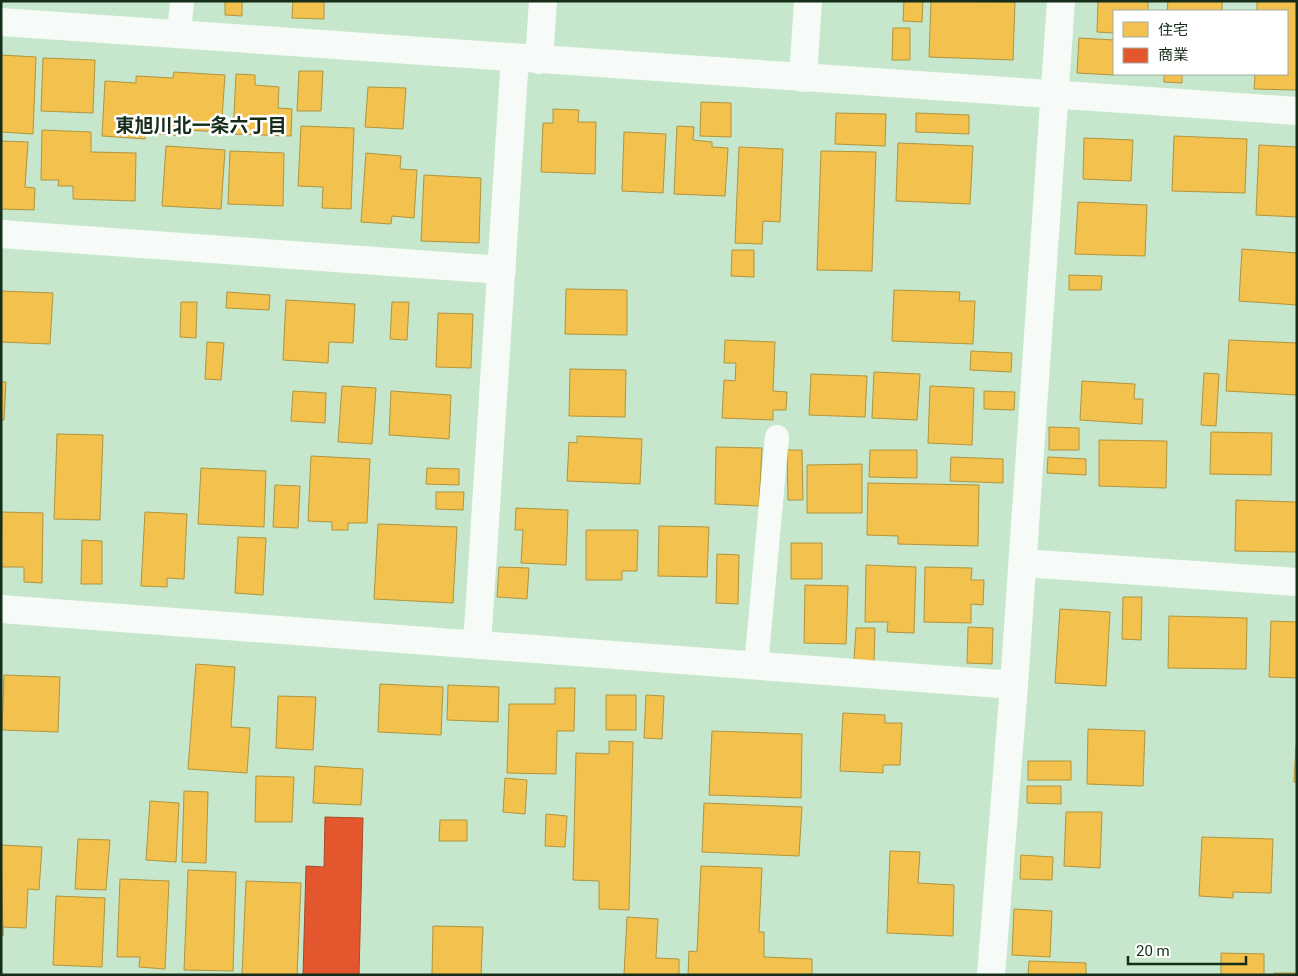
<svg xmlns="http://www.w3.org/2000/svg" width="1298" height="976" viewBox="0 0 1298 976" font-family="Roboto,'Noto Sans JP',sans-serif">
<rect width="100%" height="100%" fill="#c6e7cb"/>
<path fill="#f2c14e" stroke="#b0953e" d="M 225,1 L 242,1 L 242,16 L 225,15 Z
M 293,1 L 324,1 L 324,19 L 292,18 Z
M 904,1 L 923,1 L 922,22 L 903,21 Z
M 931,1 L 1015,2 L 1013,60 L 929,57 Z
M 1098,1 L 1148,1 L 1148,11 L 1114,11 L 1114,33 L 1097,32 Z
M 1168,1 L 1222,1 L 1222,11 L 1167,11 Z
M 1257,1 L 1297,1 L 1297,90 L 1254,89 L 1255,74 L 1287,74 L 1287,11 L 1257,11 Z
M 893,28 L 910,28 L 910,60 L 892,60 Z
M 1079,38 L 1114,40 L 1114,75 L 1077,73 Z
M 1,55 L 36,57 L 33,134 L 1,132 Z
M 43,58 L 95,60 L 93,113 L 41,111 Z
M 299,71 L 323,71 L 321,111 L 297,111 Z
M 174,72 L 225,75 L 221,132 L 187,130 L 187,136 L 145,133 L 145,139 L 102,136 L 105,81 L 136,83 L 136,76 L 173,78 Z
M 236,74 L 255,75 L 255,85 L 279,87 L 278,108 L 292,109 L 291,136 L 233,134 Z
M 1164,74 L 1182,74 L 1182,83 L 1164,82 Z
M 368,87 L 406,88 L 403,129 L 365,127 Z
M 701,102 L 731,103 L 731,137 L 700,136 Z
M 553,109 L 579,110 L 578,122 L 596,122 L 595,174 L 541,172 L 543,123 L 553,123 Z
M 836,113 L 886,114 L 885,146 L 835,144 Z
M 916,113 L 969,115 L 969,134 L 916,132 Z
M 301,126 L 354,128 L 351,209 L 322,208 L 323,187 L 298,186 Z
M 677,126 L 694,127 L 693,140 L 712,142 L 712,147 L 728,148 L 725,196 L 674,194 Z
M 42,130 L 91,132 L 91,152 L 136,153 L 135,201 L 73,199 L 73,186 L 58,186 L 59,180 L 41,180 Z
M 624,132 L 666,134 L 663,193 L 622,191 Z
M 1174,136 L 1247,139 L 1245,193 L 1172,191 Z
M 1084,138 L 1133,140 L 1131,181 L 1083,179 Z
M 1,141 L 28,142 L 25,187 L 35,188 L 34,210 L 1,209 Z
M 898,143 L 973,146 L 970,204 L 896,201 Z
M 1259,145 L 1297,147 L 1297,217 L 1256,215 Z
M 166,146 L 225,150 L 221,209 L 162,206 Z
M 739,147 L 783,149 L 780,222 L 763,221 L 762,244 L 735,243 Z
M 230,151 L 284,153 L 283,206 L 228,204 Z
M 821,151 L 876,152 L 872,271 L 817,270 Z
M 366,153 L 401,156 L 400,169 L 417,170 L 414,218 L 392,216 L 391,224 L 361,222 Z
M 424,175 L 481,178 L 479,243 L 421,241 Z
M 1078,202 L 1147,205 L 1145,256 L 1075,254 Z
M 1242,249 L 1297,253 L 1297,305 L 1239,301 Z
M 732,250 L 754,250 L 754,277 L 731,276 Z
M 1069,275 L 1102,276 L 1101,290 L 1069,290 Z
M 566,289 L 627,290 L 627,335 L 565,334 Z
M 894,290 L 960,292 L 959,301 L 975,301 L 973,344 L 892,341 Z
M 1,291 L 53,293 L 50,344 L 1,342 Z
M 227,292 L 270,295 L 269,310 L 226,308 Z
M 286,300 L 355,304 L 353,343 L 329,342 L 328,363 L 283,360 Z
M 181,302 L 197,302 L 196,338 L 180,337 Z
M 392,302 L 409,302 L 407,340 L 390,339 Z
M 438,313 L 473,314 L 471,368 L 436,367 Z
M 725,340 L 775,342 L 773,391 L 787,392 L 786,410 L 773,410 L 773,420 L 722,418 L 724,380 L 735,381 L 736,363 L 724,363 Z
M 1229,340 L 1297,343 L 1297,395 L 1226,391 Z
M 207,342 L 224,343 L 221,380 L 205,379 Z
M 971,351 L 1012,353 L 1011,372 L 970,370 Z
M 570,369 L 626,370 L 625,417 L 569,416 Z
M 874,372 L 920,374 L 917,420 L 872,418 Z
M 1204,373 L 1219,374 L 1216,426 L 1201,425 Z
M 811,374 L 867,376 L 865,417 L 809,415 Z
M 1082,381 L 1135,384 L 1134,399 L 1143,399 L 1142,424 L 1080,420 Z
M 1,382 L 6,382 L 4,420 L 1,420 Z
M 342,386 L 376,388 L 372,444 L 338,442 Z
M 930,386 L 974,388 L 972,445 L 928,443 Z
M 293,391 L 326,393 L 325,423 L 291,421 Z
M 391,391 L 451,395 L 449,439 L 389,435 Z
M 984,391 L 1015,392 L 1014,410 L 984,409 Z
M 1049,427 L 1079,428 L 1079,450 L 1049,450 Z
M 1211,432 L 1272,433 L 1271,475 L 1210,474 Z
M 57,434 L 103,435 L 100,520 L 54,519 Z
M 577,436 L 642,439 L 640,484 L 567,481 L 569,442 L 577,443 Z
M 1099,440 L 1167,441 L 1166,488 L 1099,486 Z
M 716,447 L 762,448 L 759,506 L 715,504 Z
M 787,450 L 802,450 L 803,500 L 788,500 Z
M 870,450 L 917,450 L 917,478 L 869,477 Z
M 311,456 L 370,459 L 367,523 L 348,523 L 348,530 L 332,530 L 332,522 L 308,521 Z
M 951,457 L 1003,459 L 1003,483 L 950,481 Z
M 1048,457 L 1086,459 L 1086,475 L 1047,473 Z
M 862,464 L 862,513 L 807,513 L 807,465 Z
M 201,468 L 266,471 L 264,527 L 198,524 Z
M 427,468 L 459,469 L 459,485 L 426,484 Z
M 868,483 L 979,485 L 978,546 L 898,544 L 898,536 L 867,535 Z
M 275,485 L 300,486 L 298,528 L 273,527 Z
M 436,492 L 464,492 L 463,510 L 436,509 Z
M 1236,500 L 1297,502 L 1297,552 L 1235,551 Z
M 516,508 L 568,510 L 566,565 L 521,563 L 523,530 L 515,530 Z
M 2,512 L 43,513 L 42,583 L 24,582 L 24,567 L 1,567 Z
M 145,512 L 187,514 L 184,579 L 167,578 L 167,587 L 141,586 Z
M 378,524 L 457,527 L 453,603 L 374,599 Z
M 659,526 L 709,527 L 707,577 L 658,576 Z
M 586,530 L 638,530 L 637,571 L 622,571 L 622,580 L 586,580 Z
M 238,537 L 266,538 L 263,595 L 235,593 Z
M 82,540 L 102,541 L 102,584 L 81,584 Z
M 791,543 L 822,543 L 822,579 L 791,579 Z
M 717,554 L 739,555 L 738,604 L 716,603 Z
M 866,565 L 916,567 L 914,633 L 887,632 L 888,622 L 865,622 Z
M 499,567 L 529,568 L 527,599 L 497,597 Z
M 925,567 L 972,568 L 971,580 L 984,580 L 983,605 L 971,604 L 971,623 L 924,622 Z
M 805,585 L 848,586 L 846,644 L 804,643 Z
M 1123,597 L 1142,597 L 1141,640 L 1122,639 Z
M 1060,609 L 1110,612 L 1106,686 L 1055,683 Z
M 1169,616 L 1247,618 L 1246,669 L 1168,668 Z
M 1271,621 L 1297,622 L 1297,678 L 1269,677 Z
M 968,627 L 993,628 L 992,664 L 967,663 Z
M 856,628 L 875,628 L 874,661 L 854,660 Z
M 196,664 L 235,667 L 231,727 L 250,728 L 247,773 L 188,769 Z
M 4,675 L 60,677 L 58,732 L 2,730 Z
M 380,684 L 443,687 L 441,735 L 378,732 Z
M 448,685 L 499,687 L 498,722 L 447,720 Z
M 555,688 L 575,688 L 574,731 L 557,731 L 556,774 L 507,773 L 509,704 L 555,704 Z
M 606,695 L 636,695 L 636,730 L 606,730 Z
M 646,695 L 664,696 L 662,739 L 644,738 Z
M 278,696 L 316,697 L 313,750 L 276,748 Z
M 843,713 L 885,715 L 885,723 L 902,723 L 900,765 L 883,765 L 883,773 L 840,771 Z
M 1088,729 L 1145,731 L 1143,786 L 1087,784 Z
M 712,731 L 802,734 L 801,798 L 709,795 Z
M 609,741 L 633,742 L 629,910 L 599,909 L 599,881 L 573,880 L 576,753 L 609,754 Z
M 1296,745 L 1297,745 L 1297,782 L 1294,782 Z
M 1028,761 L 1071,761 L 1071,780 L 1028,780 Z
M 315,766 L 363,769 L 361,805 L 313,803 Z
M 256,776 L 294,777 L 292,822 L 255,822 Z
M 505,778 L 527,780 L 525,814 L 503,812 Z
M 1027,786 L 1061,786 L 1061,804 L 1027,803 Z
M 184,791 L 208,792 L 206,863 L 182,862 Z
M 150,801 L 179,803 L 176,862 L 146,860 Z
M 704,803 L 802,807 L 799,856 L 702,852 Z
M 1066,812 L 1102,812 L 1100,868 L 1064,866 Z
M 546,814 L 567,816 L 565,847 L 545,846 Z
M 440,820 L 467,820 L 467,841 L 439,841 Z
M 1202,837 L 1273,839 L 1271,893 L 1233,892 L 1233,898 L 1199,896 Z
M 78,839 L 110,840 L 106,890 L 75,889 Z
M 1,845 L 42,847 L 39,890 L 28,889 L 26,928 L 3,927 L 3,936 Z
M 890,851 L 920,852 L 918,883 L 954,885 L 953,936 L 887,933 Z
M 1021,855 L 1053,857 L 1052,880 L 1020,879 Z
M 701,866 L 762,868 L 759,932 L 764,932 L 764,957 L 812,959 L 812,975 L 688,975 L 689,951 L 697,952 Z
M 188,870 L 236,872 L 233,971 L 184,970 Z
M 120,879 L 169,881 L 165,969 L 139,967 L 140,957 L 117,957 Z
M 246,881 L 301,883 L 297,975 L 242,975 Z
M 56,896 L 105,898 L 102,967 L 53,965 Z
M 1014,909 L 1052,911 L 1050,957 L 1012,955 Z
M 627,917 L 658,919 L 656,958 L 679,959 L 679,975 L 624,975 Z
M 433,926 L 483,927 L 481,975 L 432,975 Z
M 1221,953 L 1264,954 L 1264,975 L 1221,975 Z
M 1029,961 L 1086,963 L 1086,975 L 1028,975 Z
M 1274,973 L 1297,973 L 1297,975 L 1274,975 Z"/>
<path fill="#e4572e" stroke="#a64a28" d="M 325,817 L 363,818 L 359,975 L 303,975 L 306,866 L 324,867 Z"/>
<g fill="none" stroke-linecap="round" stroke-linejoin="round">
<path stroke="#f6fbf7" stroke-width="24" d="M 179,33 L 182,1
M 756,666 L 777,437"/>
<path stroke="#f6fbf7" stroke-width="28" d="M 1,22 L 1297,111
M 539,60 L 543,1
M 803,78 L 808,1
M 1,234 L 502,270
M 1023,563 L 1297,582
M 1,609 L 1014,685
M 477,645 L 515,57
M 991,975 L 1014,685 L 1061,1"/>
</g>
<g text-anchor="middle" stroke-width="5" stroke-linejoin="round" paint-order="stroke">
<g font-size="19" font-weight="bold" fill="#162d1a" stroke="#fff">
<text x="201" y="132">東旭川北一条六丁目</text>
</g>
</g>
<rect width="1298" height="976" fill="none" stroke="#162d1a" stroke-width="5"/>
<rect x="1113" y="10" width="175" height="65" fill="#ffffff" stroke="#a2aba3"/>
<rect x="1123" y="22" width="25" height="15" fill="#f2c14e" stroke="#a2aba3"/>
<text x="1158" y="35" font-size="15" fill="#162d1a">住宅</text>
<rect x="1123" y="48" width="25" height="15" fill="#e4572e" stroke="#a2aba3"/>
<text x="1158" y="60" font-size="15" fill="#162d1a">商業</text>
<path d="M1128 956v8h118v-8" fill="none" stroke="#162d1a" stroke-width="2.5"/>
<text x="1136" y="956" font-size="15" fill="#162d1a" stroke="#ffffff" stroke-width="4" paint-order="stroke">20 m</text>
</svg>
